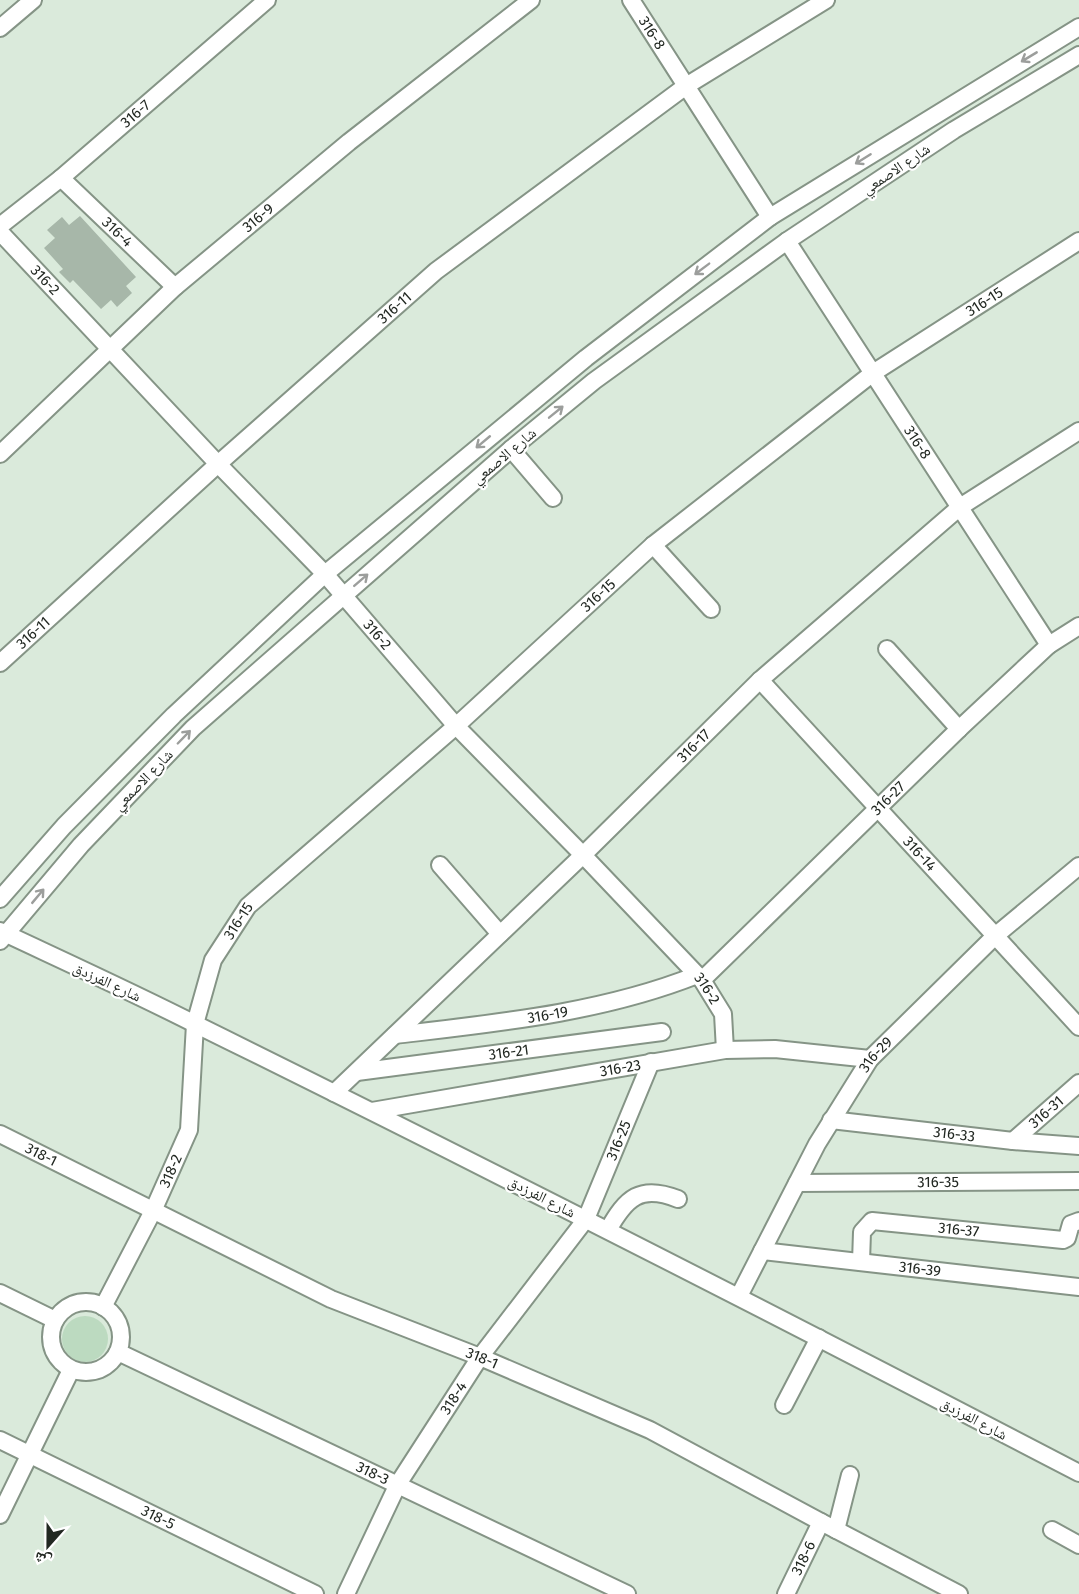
<svg xmlns="http://www.w3.org/2000/svg" width="1079" height="1594" viewBox="0 0 1079 1594" font-family="'Fira Sans','Noto Naskh Arabic',sans-serif">
<rect width="100%" height="100%" fill="#daeadb"/>
<path fill="#bcdac0" d="M62 1339a23 23 0 1 1 46 0a23 23 0 1 1-46 0Z"/>
<path fill="#a7b7a9" d="M 80,216 L 136,277 L 126,286 L 132,293 L 117,307 L 111,300 L 101,309 L 73,280 L 70,283 L 59,272 L 63,269 L 44,248 L 55,238 L 47,230 L 62,217 L 69,225 Z"/>
<g fill="none" stroke-linecap="round" stroke-linejoin="round">
<g stroke="#859486" stroke-width="20">
<g id="minor">
<path id="s1" d="M 631,0 L 770,217"/>
<path d="M 0,28 L 33,0"/>
<path id="s2" d="M 61,178 L 175,287"/>
<path id="s3" d="M 0,226 L 61,178 L 267,0"/>
<path id="s4" d="M 0,232 L 218,464 L 325,574 L 456,726 L 583,855 L 702,980 L 723,1014 L 725,1050"/>
<path id="s5" d="M 787,241 L 1049,645"/>
<path d="M 511,449 L 553,498"/>
<path id="s6" d="M 0,454 L 175,287 L 349,142 L 531,0"/>
<path d="M 653,545 L 711,609"/>
<path d="M 887,649 L 959,729"/>
<path id="s7" d="M 0,663 L 218,464 L 436,271 L 686,86 L 826,0"/>
<path id="s8" d="M 760,680 L 1079,1027"/>
<path d="M 440,865 L 500,934"/>
<path d="M 0,899 L 64,826 L 174,715 L 325,574 L 586,358 L 770,217 L 1079,27"/>
<path d="M 0,931 C 66,962 132,992 197,1025 C 493,1171 787,1321 1079,1473"/>
<path d="M 0,941 L 81,845 L 193,728 L 511,449 L 594,381 L 787,241 L 954,130 L 1079,55"/>
<path id="s9" d="M 702,980 L 959,729 L 1049,645 L 1079,626"/>
<path id="s10" d="M 395,1035 C 497,1023 601,1013 697,975"/>
<path id="s11" d="M 357,1072 L 662,1032"/>
<path id="s12" d="M 334,1093 L 583,855 L 760,680 L 960,507 L 1079,431"/>
<path id="s13" d="M 372,1111 L 725,1050 L 775,1049 L 870,1059"/>
<path id="s14" d="M 831,1120 L 1013,1141 L 1079,1146"/>
<path id="s15" d="M 0,1134 L 331,1299 L 480,1357 L 650,1430 L 821,1522 L 959,1594"/>
<path id="s16" d="M 1013,1141 L 1079,1083"/>
<path id="s17" d="M 797,1183 L 1079,1181"/>
<path d="M 608,1230 C 626,1198 640,1184 678,1199"/>
<path id="s18" d="M 762,1251 L 1079,1287"/>
<path id="s19" d="M 861,1262 L 862,1232 L 872,1221 L 1063,1240 L 1067,1238 L 1071,1224 L 1079,1221"/>
<path d="M 0,1293 L 55,1320"/>
<path id="s20" d="M 739,1296 L 817,1144 L 870,1059 L 995,936 L 1079,866"/>
<circle cx="86" cy="1337" r="35"/>
<path id="s21" d="M 103,1307 L 153,1211 L 189,1130 L 195,1024 L 213,960 L 248,906 L 456,726 L 653,545 L 873,373 L 1079,241"/>
<path id="s22" d="M 118,1352 L 627,1594"/>
<path d="M 784,1405 L 819,1338"/>
<path id="s23" d="M 0,1440 L 315,1594"/>
<path d="M 0,1515 L 71,1370"/>
<path d="M 836,1530 L 850,1475"/>
<path d="M 1052,1530 L 1079,1545"/>
<path id="s24" d="M 346,1594 L 398,1484 L 480,1357 L 586,1219 L 651,1062"/>
<path id="s25" d="M 786,1594 L 821,1522"/>
</g>
</g>
<use href="#minor" stroke="#fff" stroke-width="16"/>
</g>
<defs><path id="oneway-shaft" d="M-6 0H5M1.5-3L5.5 0L1.5 3" fill="none" stroke-width="1.6" stroke-linecap="round" stroke-linejoin="round" transform="scale(1.5)"/></defs>
<g stroke="#9c9e9c">
<use href="#oneway-shaft" transform="translate(1029 57) rotate(149)"/>
<use href="#oneway-shaft" transform="translate(863 159) rotate(148)"/>
<use href="#oneway-shaft" transform="translate(702 269) rotate(143)"/>
<use href="#oneway-shaft" transform="translate(556 412) rotate(-39)"/>
<use href="#oneway-shaft" transform="translate(483 442) rotate(140)"/>
<use href="#oneway-shaft" transform="translate(361 580) rotate(-41)"/>
<use href="#oneway-shaft" transform="translate(184 737) rotate(-46)"/>
<use href="#oneway-shaft" transform="translate(38 896) rotate(-50)"/>
</g>
<g text-anchor="middle" stroke-width="4.5" stroke-linejoin="round" paint-order="stroke">
<g font-size="15" fill="#222822" stroke="#fff">
<text dy="5" stroke="none"><textPath href="#s1" startOffset="39">316-8</textPath></text>
<text dy="5" stroke="none"><textPath href="#s3" startOffset="176">316-7</textPath></text>
<text transform="translate(896 169) rotate(-34)" y="5">شارع الاصمعي</text>
<text dy="5" stroke="none"><textPath href="#s6" startOffset="350">316-9</textPath></text>
<text dy="5" stroke="none"><textPath href="#s2" startOffset="78">316-4</textPath></text>
<text dy="5" stroke="none"><textPath href="#s4" startOffset="66">316-2</textPath></text>
<text dy="5" stroke="none"><textPath href="#s21" startOffset="1388">316-15</textPath></text>
<text dy="5" stroke="none"><textPath href="#s7" startOffset="531">316-11</textPath></text>
<text dy="5" stroke="none"><textPath href="#s5" startOffset="240">316-8</textPath></text>
<text transform="translate(504 456) rotate(-40)" y="5">شارع الاصمعي</text>
<text dy="5" stroke="none"><textPath href="#s21" startOffset="902">316-15</textPath></text>
<text dy="5" stroke="none"><textPath href="#s7" startOffset="45">316-11</textPath></text>
<text dy="5" stroke="none"><textPath href="#s4" startOffset="552">316-2</textPath></text>
<text dy="5" stroke="none"><textPath href="#s12" startOffset="500">316-17</textPath></text>
<text transform="translate(143 780) rotate(-46)" y="5">شارع الاصمعي</text>
<text dy="5" stroke="none"><textPath href="#s9" startOffset="260">316-27</textPath></text>
<text dy="5" stroke="none"><textPath href="#s8" startOffset="236">316-14</textPath></text>
<text dy="5" stroke="none"><textPath href="#s21" startOffset="416">316-15</textPath></text>
<text transform="translate(107 982) rotate(25)" y="5">شارع الفرزدق</text>
<text dy="5" stroke="none"><textPath href="#s4" startOffset="1036">316-2</textPath></text>
<text dy="5" stroke="none"><textPath href="#s10" startOffset="154">316-19</textPath></text>
<text dy="5" stroke="none"><textPath href="#s11" startOffset="153">316-21</textPath></text>
<text dy="5" stroke="none"><textPath href="#s20" startOffset="278">316-29</textPath></text>
<text dy="5" stroke="none"><textPath href="#s13" startOffset="252">316-23</textPath></text>
<text dy="5" stroke="none"><textPath href="#s16" startOffset="44">316-31</textPath></text>
<text dy="5" stroke="none"><textPath href="#s14" startOffset="124">316-33</textPath></text>
<text dy="5" stroke="none"><textPath href="#s24" startOffset="532">316-25</textPath></text>
<text dy="5" stroke="none"><textPath href="#s15" startOffset="46">318-1</textPath></text>
<text dy="5" stroke="none"><textPath href="#s21" startOffset="152">318-2</textPath></text>
<text dy="5" stroke="none"><textPath href="#s17" startOffset="141">316-35</textPath></text>
<text transform="translate(542 1197) rotate(27)" y="5">شارع الفرزدق</text>
<text dy="5" stroke="none"><textPath href="#s19" startOffset="132">316-37</textPath></text>
<text dy="5" stroke="none"><textPath href="#s18" startOffset="159">316-39</textPath></text>
<text dy="5" stroke="none"><textPath href="#s15" startOffset="532">318-1</textPath></text>
<text dy="5" stroke="none"><textPath href="#s24" startOffset="224">318-4</textPath></text>
<text transform="translate(974 1419) rotate(28)" y="5">شارع الفرزدق</text>
<text dy="5" stroke="none"><textPath href="#s22" startOffset="282">318-3</textPath></text>
<text dy="5" stroke="none"><textPath href="#s23" startOffset="176">318-5</textPath></text>
<text dy="5" stroke="none"><textPath href="#s25" startOffset="40">318-6</textPath></text>
</g>
</g>
<g transform="translate(48 1546) rotate(201)" stroke="#ffffff" stroke-width="4.5" paint-order="stroke">
<path d="M0-4.5L10 22L0 15L-10 22Z" fill="#222822"/>
<text y="-9" font-size="16" font-weight="bold" text-anchor="middle" fill="#222822">ش</text>
</g>
</svg>
